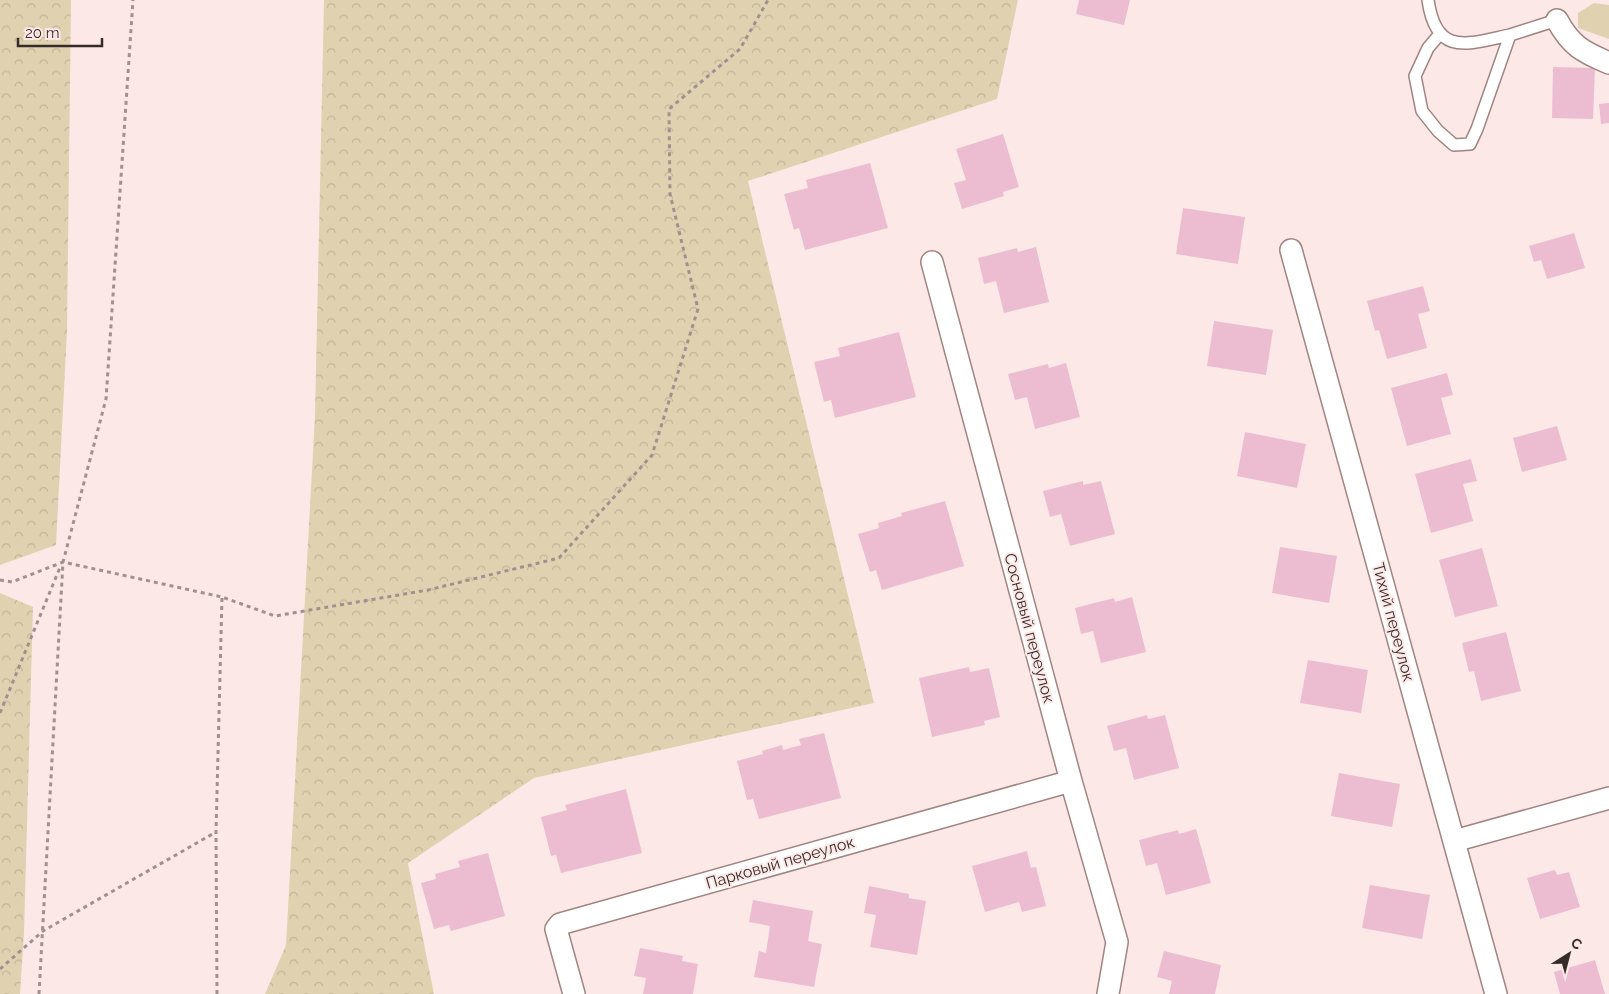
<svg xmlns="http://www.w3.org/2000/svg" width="1609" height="994" viewBox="0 0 1609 994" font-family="Raleway,sans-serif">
<defs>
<pattern id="forest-crowns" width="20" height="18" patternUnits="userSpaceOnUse" patternTransform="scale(1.25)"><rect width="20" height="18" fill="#e0d2b1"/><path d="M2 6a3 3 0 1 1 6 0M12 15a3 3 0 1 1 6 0" fill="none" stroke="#c1b498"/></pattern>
</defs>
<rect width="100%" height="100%" fill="#fce9e7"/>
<path fill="#e0d2b1" d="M 1594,3 L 1609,5 L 1609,39 L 1578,28 L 1578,13 Z"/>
<path fill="url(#forest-crowns)" d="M 0,0 L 71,0 L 67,331 L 56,545 L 0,565 Z
M 324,0 L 1018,0 L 997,99 L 748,181 L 874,703 L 534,778 L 408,863 L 434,994 L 265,994 L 286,945 L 315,415 Z
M 0,593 L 33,607 L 24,933 L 20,994 L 0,994 Z"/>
<path fill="#ecbdd1" d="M 1079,0 L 1130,0 L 1124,25 L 1076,14 Z
M 1553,67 L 1595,68 L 1593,119 L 1552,118 Z
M 1609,103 L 1609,123 L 1601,124 L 1599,104 Z
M 1003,134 L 1019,187 L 1003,192 L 1004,196 L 962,209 L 954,183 L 966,180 L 956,149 Z
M 870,163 L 888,228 L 805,250 L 799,228 L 794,230 L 784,194 L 808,188 L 806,180 Z
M 1183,208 L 1245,217 L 1238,264 L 1176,254 Z
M 1574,233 L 1585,268 L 1547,279 L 1541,260 L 1534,262 L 1529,246 Z
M 1036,247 L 1049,302 L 1004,313 L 996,281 L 984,284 L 978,258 L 1017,248 L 1018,252 Z
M 1423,286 L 1430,311 L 1418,314 L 1427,348 L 1387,359 L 1379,330 L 1375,331 L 1367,301 Z
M 1214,321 L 1273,330 L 1266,375 L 1207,366 Z
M 899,332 L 916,397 L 835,418 L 831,400 L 824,402 L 814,362 L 840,356 L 838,348 Z
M 1066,363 L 1080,417 L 1035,429 L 1027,397 L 1015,400 L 1008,374 L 1048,364 L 1049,368 Z
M 1447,373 L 1453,395 L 1441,398 L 1451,434 L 1407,446 L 1391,388 Z
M 1557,426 L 1567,460 L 1522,472 L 1513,438 Z
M 1245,432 L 1306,444 L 1297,488 L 1237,476 Z
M 1471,459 L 1477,481 L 1463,484 L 1473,521 L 1431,533 L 1415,474 Z
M 1083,481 L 1083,485 L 1101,481 L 1115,534 L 1070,546 L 1061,514 L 1050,517 L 1043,491 Z
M 945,501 L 964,566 L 882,590 L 876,570 L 870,572 L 858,534 L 879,528 L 878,523 L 902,516 L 901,513 Z
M 1280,547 L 1337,556 L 1329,603 L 1272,593 Z
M 1482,548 L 1498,606 L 1455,617 L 1439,560 Z
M 1132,597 L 1146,652 L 1101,663 L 1093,631 L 1081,634 L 1075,608 L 1114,598 L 1115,602 Z
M 1506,632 L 1521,691 L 1481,701 L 1474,671 L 1469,672 L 1462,643 Z
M 1308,660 L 1368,670 L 1361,713 L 1300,703 Z
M 969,667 L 970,672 L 989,668 L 1000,717 L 984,721 L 985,725 L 932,737 L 919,678 Z
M 1147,715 L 1148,719 L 1165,715 L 1179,768 L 1134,780 L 1126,748 L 1114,751 L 1107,726 Z
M 824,733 L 841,798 L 759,819 L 753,799 L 747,800 L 737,761 L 763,754 L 762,751 L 782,745 L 783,750 L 801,745 L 799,739 Z
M 1339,773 L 1400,784 L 1392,827 L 1331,816 Z
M 626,789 L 642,853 L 561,873 L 556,855 L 551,856 L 541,817 L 567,810 L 565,805 Z
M 1196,829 L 1211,883 L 1166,895 L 1157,863 L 1146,866 L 1139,840 L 1178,830 L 1179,834 Z
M 1027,851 L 1031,868 L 1036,867 L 1046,906 L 1022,912 L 1019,902 L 985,912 L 972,866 Z
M 488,853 L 505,916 L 451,931 L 449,925 L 434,929 L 421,883 L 436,879 L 435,874 L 460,867 L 458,861 Z
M 1555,870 L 1557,875 L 1569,872 L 1580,907 L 1540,919 L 1527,878 Z
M 1370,885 L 1430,895 L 1422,939 L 1362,928 Z
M 869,886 L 909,894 L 909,898 L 926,901 L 917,955 L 870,947 L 876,915 L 864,913 Z
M 753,900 L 813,911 L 808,941 L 822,944 L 814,987 L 754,977 L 759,951 L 766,953 L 770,926 L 749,922 Z
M 640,948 L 683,956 L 682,961 L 698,964 L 693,994 L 643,994 L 646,978 L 634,976 Z
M 1164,951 L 1221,965 L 1215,994 L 1169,994 L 1172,981 L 1157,977 Z
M 1595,960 L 1605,994 L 1560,994 L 1554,972 Z"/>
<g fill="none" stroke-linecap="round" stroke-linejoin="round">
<g stroke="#a08481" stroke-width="14">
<path id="service" d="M 1428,0 C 1436,57 1467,44 1510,35 L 1477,129 L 1470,144 L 1454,145 L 1438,131 L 1422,111 L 1415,76 L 1428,48 L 1439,35
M 1510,35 L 1557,20"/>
</g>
<g stroke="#a08481" stroke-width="24">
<path id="minor" d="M 1557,20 C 1571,46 1583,52 1609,63
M 1291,250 L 1496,994
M 932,262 L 1071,781 L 1117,942 L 1108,994
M 1454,841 L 1609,798
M 574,994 L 556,929 L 560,924 L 1071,781"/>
</g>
<path stroke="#a0918f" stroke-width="3" stroke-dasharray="4 4" stroke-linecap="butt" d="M 0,580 L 12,582 L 63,562 L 222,597 L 275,616 L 428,590 L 559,558 L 652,455 L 698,309 L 670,194 L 669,109 L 740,49 L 768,0
M 0,713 L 61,565
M 0,969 L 43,931 L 216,832
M 39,994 L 63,562 L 106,399 L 133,0
M 217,994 L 216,832 L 222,597"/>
<use href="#service" stroke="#fff" stroke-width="11"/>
<use href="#minor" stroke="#fff" stroke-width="21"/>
</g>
<g text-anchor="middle" stroke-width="4" stroke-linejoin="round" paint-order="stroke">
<g font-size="16" fill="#372b2a" stroke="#fce9e7">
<text transform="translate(1394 622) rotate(75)" y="6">Тихий переулок</text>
<text transform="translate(1030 628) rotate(75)" y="6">Сосновый переулок</text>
<text transform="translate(780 862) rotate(-16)" y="6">Парковый переулок</text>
</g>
</g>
<g transform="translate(1569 954) rotate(36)" stroke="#fce9e7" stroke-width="4" paint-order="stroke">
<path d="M0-4L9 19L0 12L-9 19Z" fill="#372b2a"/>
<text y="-8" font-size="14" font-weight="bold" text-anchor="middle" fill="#372b2a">С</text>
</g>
<path d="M18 38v8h84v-8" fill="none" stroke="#372b2a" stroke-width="2.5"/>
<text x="25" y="38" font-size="15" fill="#372b2a" stroke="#fce9e7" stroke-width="4" paint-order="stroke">20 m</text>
</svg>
